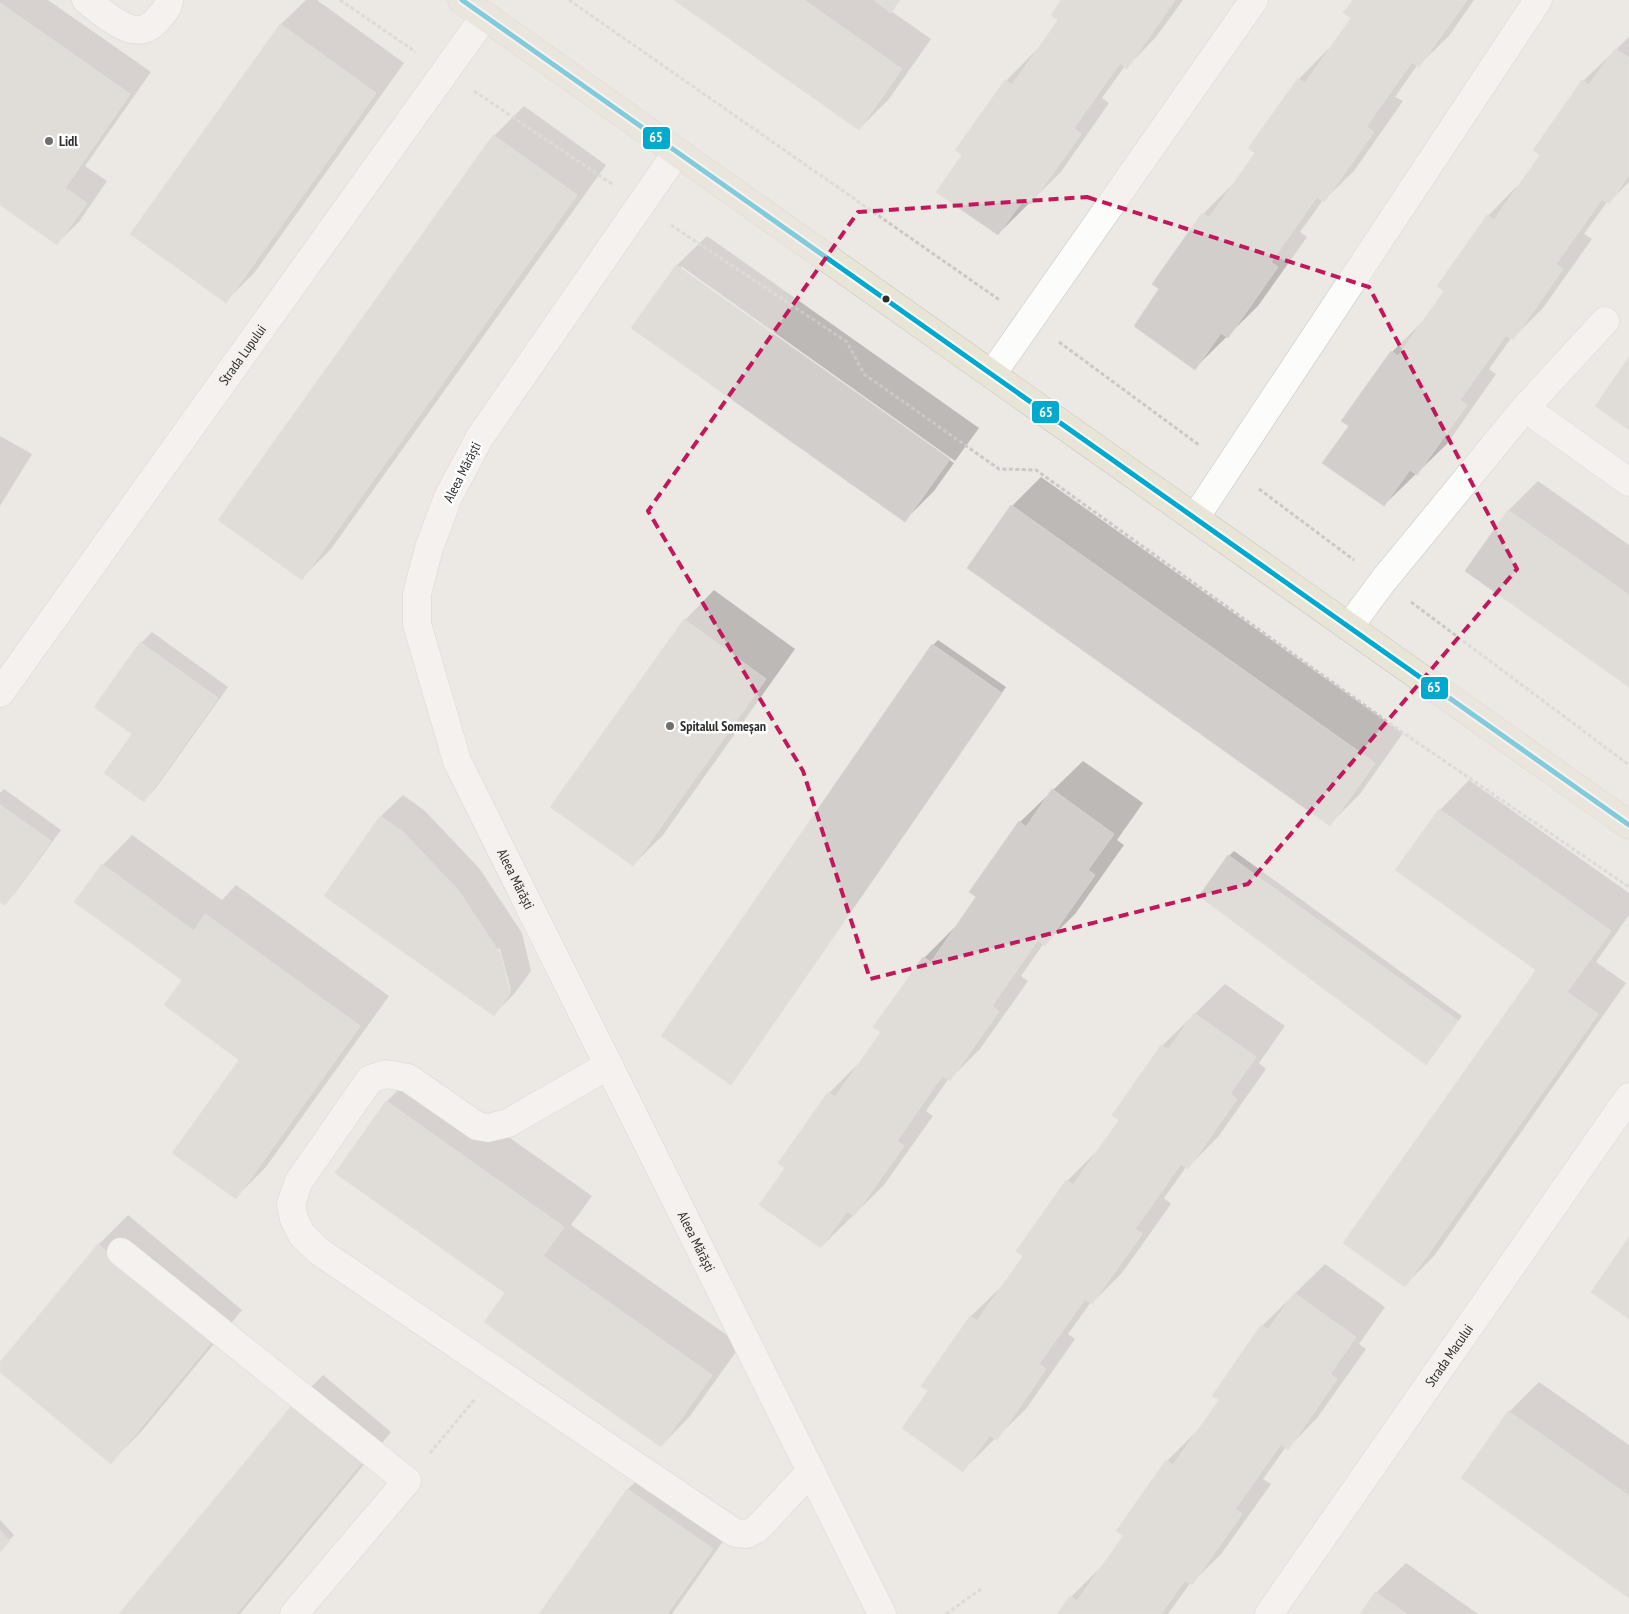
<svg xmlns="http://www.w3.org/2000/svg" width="1629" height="1614" viewBox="0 0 1629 1614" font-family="'PT Sans Narrow',sans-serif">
<rect width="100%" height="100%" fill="#ece8e4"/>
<path fill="#0003" fill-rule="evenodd" d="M 0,0 L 48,0 L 151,72 L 85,166 L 107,181 L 79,222 L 57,243 L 0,203 Z
M 306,0 L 317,0 L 404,63 L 255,272 L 226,301 L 280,25 Z
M 676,0 L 900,0 L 891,11 L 931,39 L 889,99 L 859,129 Z
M 1063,0 L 1183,0 L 1156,37 L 1127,67 L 1125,66 L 1102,98 L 1109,103 L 1061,172 L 998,234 L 964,155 L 1006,81 L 1035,51 L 1037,52 L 1059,20 Z
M 1354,0 L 1474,0 L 1449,36 L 1419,65 L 1418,64 L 1395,97 L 1403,101 L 1354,171 L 1324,200 L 1323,200 L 1300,232 L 1307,237 L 1258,306 L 1195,368 L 1161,289 L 1203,214 L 1233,184 L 1234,185 L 1257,153 L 1299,79 L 1328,49 L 1330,50 L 1353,17 Z
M 1629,37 L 1629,182 L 1609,202 L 1607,202 L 1584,234 L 1592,239 L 1543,308 L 1513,338 L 1512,337 L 1489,369 L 1496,374 L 1447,444 L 1384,505 L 1351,426 L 1392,352 L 1422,322 L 1423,323 L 1446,291 L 1488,216 L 1517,186 L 1519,187 L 1542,155 L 1534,150 L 1583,81 Z
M 524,106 L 606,165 L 331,549 L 301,579 L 494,136 Z
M 707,236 L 979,428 L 955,461 L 681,266 L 681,269 L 954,463 L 934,491 L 905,520 L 633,328 L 677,265 Z
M 0,436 L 32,454 L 0,506 Z
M 1041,477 L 1403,733 L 1360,794 L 1330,824 L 1012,506 Z
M 1538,481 L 1629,545 L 1629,685 L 1467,571 L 1509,510 Z
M 714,590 L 795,649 L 663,835 L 633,865 L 685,620 Z
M 152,632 L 228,687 L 155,789 L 144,800 L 134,733 L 141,643 Z
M 938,640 L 1006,687 L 736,1078 L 731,1083 L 933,645 Z
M 1083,761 L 1143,803 L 1117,840 L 1124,845 L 1075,914 L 1045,944 L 1044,943 L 1021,976 L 1028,981 L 980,1049 L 950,1079 L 949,1078 L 926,1111 L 933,1116 L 884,1185 L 821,1247 L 787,1168 L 829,1093 L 859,1063 L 860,1064 L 883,1032 L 875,1027 L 924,958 L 954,928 L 955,929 L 978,896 L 1020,822 Z
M 1469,780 L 1629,893 L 1629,915 L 1596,962 L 1626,983 L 1434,1256 L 1404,1286 L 1538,970 L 1440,810 Z
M 4,789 L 61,830 L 15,893 L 5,904 L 0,900 L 0,793 Z
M 403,795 L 425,811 L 479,868 L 522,933 L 531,971 L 515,993 L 494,1014 L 326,896 L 381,816 ZM 498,949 L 500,949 L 511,990 L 508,990 Z
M 132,835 L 222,900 L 236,885 L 389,996 L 266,1167 L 236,1197 L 240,1059 L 103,865 Z
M 1234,851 L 1462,1016 L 1426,1063 L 1229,856 Z
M 1225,984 L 1285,1026 L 1259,1063 L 1266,1069 L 1218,1137 L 1188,1167 L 1187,1166 L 1164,1198 L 1171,1204 L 1122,1273 L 1092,1303 L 1091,1302 L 1068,1334 L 1075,1339 L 1026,1409 L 963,1470 L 929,1391 L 922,1386 L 971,1316 L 1001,1287 L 1002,1288 L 1025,1255 L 1067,1181 L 1097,1151 L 1098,1152 L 1121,1120 L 1113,1115 L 1162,1046 Z
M 417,1072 L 592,1196 L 571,1225 L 741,1345 L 690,1416 L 661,1446 L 506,1292 L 337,1173 L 387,1101 Z
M 128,1215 L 242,1310 L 141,1432 L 111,1462 L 0,1370 L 0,1364 L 98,1245 Z
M 1325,1264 L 1385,1307 L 1359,1344 L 1366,1349 L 1317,1418 L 1288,1448 L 1286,1447 L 1263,1479 L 1271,1484 L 1222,1553 L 1192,1583 L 1191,1582 L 1168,1614 L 1059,1614 L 1071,1597 L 1101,1567 L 1102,1568 L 1125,1536 L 1167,1461 L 1197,1431 L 1198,1432 L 1221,1400 L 1262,1326 Z
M 323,1375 L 391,1432 L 240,1614 L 121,1614 L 294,1405 Z
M 1539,1382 L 1629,1445 L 1629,1596 L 1462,1478 L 1509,1412 Z
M 650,1468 L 733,1527 L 672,1614 L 541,1614 L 628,1489 Z
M 0,1520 L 14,1535 L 0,1550 Z
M 1406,1563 L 1478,1614 L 1361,1614 L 1376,1593 Z"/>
<path fill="#d1cecb" stroke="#d7d4d0" d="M 674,0 L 804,0 L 902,69 L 859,130 Z
M 874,0 L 900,0 L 891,13 Z
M 1061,0 L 1175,0 L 1127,69 L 1120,63 L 1074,128 L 1081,134 L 1031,204 L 1024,199 L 998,235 L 936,192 L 962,155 L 955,150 L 1005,80 L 1012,85 L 1058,20 L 1051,15 Z
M 1353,0 L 1467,0 L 1419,67 L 1412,62 L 1366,127 L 1374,132 L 1324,202 L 1317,197 L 1271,262 L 1278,267 L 1228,338 L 1221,333 L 1195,370 L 1134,326 L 1159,289 L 1152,284 L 1202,213 L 1209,218 L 1255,153 L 1248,148 L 1298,78 L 1305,83 L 1351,18 L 1343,13 Z
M 0,3 L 130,94 L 65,188 L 87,203 L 57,245 L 0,205 Z
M 280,24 L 376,93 L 226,303 L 130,234 Z
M 1615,49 L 1629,58 L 1629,175 L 1609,204 L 1602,199 L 1556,264 L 1563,269 L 1513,340 L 1506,335 L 1460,400 L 1467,405 L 1417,475 L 1410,470 L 1384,506 L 1322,463 L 1349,426 L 1341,421 L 1391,351 L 1398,356 L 1444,291 L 1437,286 L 1487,215 L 1494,220 L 1540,155 L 1533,150 L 1582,80 L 1589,85 Z
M 493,135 L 577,195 L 302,580 L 218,520 Z
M 676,265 L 950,459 L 905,522 L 631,328 Z
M 1629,357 L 1629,430 L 1595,406 Z
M 1011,505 L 1375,763 L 1330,826 L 967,568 Z
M 1508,510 L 1629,595 L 1629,687 L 1465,571 Z
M 684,619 L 766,679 L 633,866 L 550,807 Z
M 140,642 L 218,698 L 144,802 L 104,773 L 132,734 L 94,707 Z
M 932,644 L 1002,693 L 731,1085 L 661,1036 Z
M 1052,789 L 1114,834 L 1088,870 L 1095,875 L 1045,946 L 1038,940 L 992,1006 L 999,1011 L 950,1081 L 942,1076 L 897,1141 L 904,1146 L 854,1216 L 847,1211 L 821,1248 L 759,1205 L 785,1168 L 778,1163 L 828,1092 L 835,1097 L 881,1032 L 873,1027 L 923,957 L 931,962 L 976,897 L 969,892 L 1019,821 L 1026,827 Z
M 0,805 L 51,841 L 5,905 L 0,902 Z
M 1439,809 L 1611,931 L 1567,992 L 1598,1014 L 1405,1287 L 1343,1243 L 1536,970 L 1395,870 Z
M 380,816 L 403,832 L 458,890 L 501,955 L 510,993 L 494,1016 L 324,896 Z
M 1228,855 L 1458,1021 L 1426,1065 L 1199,896 Z
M 102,864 L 194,931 L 205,914 L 360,1026 L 236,1199 L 172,1153 L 239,1060 L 164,1005 L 182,980 L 74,902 Z
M 1194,1013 L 1256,1057 L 1230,1094 L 1237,1099 L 1188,1169 L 1181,1164 L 1135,1229 L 1142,1234 L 1092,1304 L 1085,1299 L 1039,1364 L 1046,1369 L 997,1440 L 990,1435 L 963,1472 L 902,1428 L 928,1391 L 921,1386 L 970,1316 L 977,1321 L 1023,1256 L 1016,1251 L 1066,1180 L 1073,1185 L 1119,1120 L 1112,1115 L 1161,1045 L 1168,1050 Z
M 386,1101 L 564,1227 L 543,1256 L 712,1375 L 661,1447 L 484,1322 L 505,1293 L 335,1173 Z
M 1629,1237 L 1629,1319 L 1591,1292 Z
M 98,1244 L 213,1340 L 111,1464 L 0,1372 L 0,1362 Z
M 1294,1293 L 1356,1337 L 1330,1374 L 1337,1379 L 1288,1450 L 1281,1444 L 1235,1509 L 1242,1514 L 1192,1585 L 1185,1580 L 1161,1614 L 1057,1614 L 1070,1596 L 1077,1601 L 1123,1536 L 1116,1531 L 1166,1460 L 1173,1465 L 1219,1400 L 1212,1396 L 1261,1325 L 1268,1330 Z
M 293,1404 L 362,1462 L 236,1614 L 119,1614 Z
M 1508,1411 L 1629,1496 L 1629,1598 L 1461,1478 Z
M 627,1489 L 713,1549 L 667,1614 L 539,1614 Z
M 0,1530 L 10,1541 L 0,1552 Z
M 1375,1592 L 1407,1614 L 1360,1614 Z"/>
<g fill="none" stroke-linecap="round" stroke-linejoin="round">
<g stroke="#c5c4c5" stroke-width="29">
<g id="minor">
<path d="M 86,0 C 105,14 136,46 157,20 C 162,14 169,8 169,0"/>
<path id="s1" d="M 677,152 L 480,437 L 448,497 L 429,548 L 417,594 L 417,624 L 457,761 L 882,1614"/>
<path d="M 992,374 L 1254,0"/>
<path d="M 1525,408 L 1629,482"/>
<path d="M 1195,518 L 1538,0"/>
<path d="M 1349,627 L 1383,581 L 1525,408 L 1605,321"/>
<path id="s2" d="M 0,693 L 485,16"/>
<path d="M 609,1065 L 508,1123 L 488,1128 L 477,1126 L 408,1078 L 386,1074 L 370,1079 L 299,1181 L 291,1204 L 294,1219 L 302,1235 L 320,1252 L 735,1533 L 747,1534 L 757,1529 L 811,1471"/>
<path d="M 121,1252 L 407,1481 L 294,1614"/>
<path id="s3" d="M 1269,1614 L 1629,1097"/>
</g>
</g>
<g stroke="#c6c5c4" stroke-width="29">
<path id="major" d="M 462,0 L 1629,825"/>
</g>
<path stroke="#c9c9c8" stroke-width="3" stroke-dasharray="4 2.5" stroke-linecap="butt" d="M 340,0 L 416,52
M 569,0 L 1001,301
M 474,91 L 612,184
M 671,225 L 847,342 L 864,374 L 999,469 L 1036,470 L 1399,730 L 1629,887
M 1059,342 L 1199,445
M 1259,489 L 1354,560
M 1411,602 L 1629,765
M 430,1453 L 475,1399
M 946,1614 L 981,1589"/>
<use href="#minor" stroke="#fcfcfb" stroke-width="28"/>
<use href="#major" stroke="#e8e4d6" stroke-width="28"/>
<g stroke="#fff" stroke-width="9">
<path id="bus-1" d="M 462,0 L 1629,825"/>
</g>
<use href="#bus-1" stroke="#00a9ce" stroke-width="5"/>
</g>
<path d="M0 0H1629V1614H0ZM 1087,197 L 1369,287 L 1517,569 L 1248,884 L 870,979 L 803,771 L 648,511 L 858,212 Z" fill="#ece8e4" fill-opacity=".55" fill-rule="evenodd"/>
<path fill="none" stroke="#c2185b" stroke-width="4" stroke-dasharray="10 6" stroke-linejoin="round" d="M 1087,197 L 1369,287 L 1517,569 L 1248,884 L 870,979 L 803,771 L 648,511 L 858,212 Z"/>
<g fill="#706f6e" stroke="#fff" stroke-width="2">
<circle cx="49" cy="141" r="5"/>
<circle cx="670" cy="726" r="5"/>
</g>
<circle fill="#2e2e2e" stroke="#fff" stroke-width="2" cx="886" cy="299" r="4.5"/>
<g text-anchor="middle" stroke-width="5" stroke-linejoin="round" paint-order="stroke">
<g font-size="14" font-weight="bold" fill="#2e2e2e" stroke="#fff" text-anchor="start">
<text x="59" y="146">Lidl</text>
<text x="680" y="731">Spitalul Someșan</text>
</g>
<g font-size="14" fill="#2e2e2e" stroke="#fff">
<text dy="5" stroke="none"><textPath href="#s2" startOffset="416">Strada Lupului</textPath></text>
<text transform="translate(462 472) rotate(-63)" y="5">Aleea Mărăști</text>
<text dy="5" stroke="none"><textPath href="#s1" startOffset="821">Aleea Mărăști</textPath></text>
<text dy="5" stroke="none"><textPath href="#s1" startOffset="1226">Aleea Mărăști</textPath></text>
<text dy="5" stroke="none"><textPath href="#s3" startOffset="315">Strada Macului</textPath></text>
</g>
</g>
<g stroke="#fff" stroke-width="2">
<rect x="642" y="126" width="29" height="24" rx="5" fill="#00a9ce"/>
<rect x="1031" y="400" width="29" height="24" rx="5" fill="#00a9ce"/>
<rect x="1420" y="676" width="29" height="24" rx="5" fill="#00a9ce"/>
</g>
<g font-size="14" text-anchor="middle" font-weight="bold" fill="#fff">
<text x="656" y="142">65</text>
<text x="1046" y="417">65</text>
<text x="1434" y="692">65</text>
</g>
</svg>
